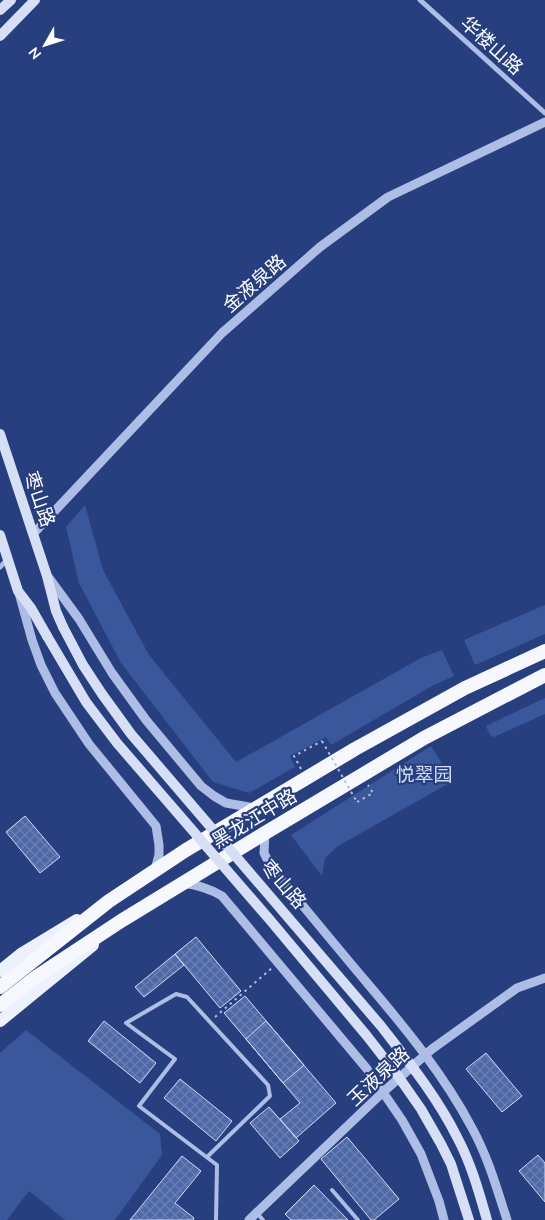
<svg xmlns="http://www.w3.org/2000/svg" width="545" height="1220" viewBox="0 0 545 1220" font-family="Mulish,'Noto Sans SC',sans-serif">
<defs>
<pattern id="building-cross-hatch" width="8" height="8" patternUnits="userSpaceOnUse" patternTransform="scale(1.25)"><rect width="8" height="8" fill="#4f69a7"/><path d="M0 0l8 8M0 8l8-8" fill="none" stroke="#6980b4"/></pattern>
</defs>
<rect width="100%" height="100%" fill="#273f7e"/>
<path fill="#3b579c" d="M 85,505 L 103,570 L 149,655 L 236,762 L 421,658 L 442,650 L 454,676 L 432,686 L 331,745 L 326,737 L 290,756 L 295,767 L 249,793 L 213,782 L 121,663 L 79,583 L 66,527 Z
M 545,605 L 545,634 L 475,665 L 464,640 Z
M 545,698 L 545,714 L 494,737 L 490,735 L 486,726 Z
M 431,746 L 453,781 L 338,846 L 325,858 L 322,876 L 291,835 Z
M 26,1030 L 160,1134 L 162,1155 L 115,1220 L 65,1220 L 29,1191 L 7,1220 L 0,1220 L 0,1053 Z"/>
<path fill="url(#building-cross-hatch)" stroke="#d0dbf4" d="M 25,816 L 60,857 L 40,873 L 6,832 Z
M 196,937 L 241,991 L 220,1008 L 175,954 Z
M 175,954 L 184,965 L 144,997 L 135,987 Z
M 245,996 L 336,1103 L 296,1138 L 280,1119 L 300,1103 L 224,1013 Z
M 104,1021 L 156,1063 L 140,1083 L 88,1041 Z
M 266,1021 L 304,1065 L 283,1083 L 246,1039 Z
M 486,1053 L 522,1096 L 502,1112 L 466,1069 Z
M 180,1079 L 232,1121 L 216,1141 L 164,1098 Z
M 269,1107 L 299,1141 L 280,1158 L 250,1123 Z
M 347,1137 L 399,1199 L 374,1220 L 371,1220 L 321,1159 Z
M 538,1155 L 545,1163 L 545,1202 L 519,1171 Z
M 182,1156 L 201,1171 L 175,1203 L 194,1218 L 193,1220 L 130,1220 Z
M 314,1185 L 348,1220 L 291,1220 L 285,1214 Z"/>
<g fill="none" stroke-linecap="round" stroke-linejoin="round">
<path stroke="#adbde5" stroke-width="2" stroke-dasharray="2.5 4" stroke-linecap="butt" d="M 301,769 L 294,756 L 322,741
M 357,802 L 373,793 L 368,785
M 215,1017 L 272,968"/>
<path stroke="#adbde5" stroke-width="4" d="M 207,1157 L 270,1096 L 268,1085 L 187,997 L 176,994 L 126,1023 L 175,1059 L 139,1106 L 217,1165 L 216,1220
M 332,1190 L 358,1220
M 257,1213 L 263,1220"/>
<path stroke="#adbde5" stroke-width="5" d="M 420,0 L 545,113
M 0,567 L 8,559"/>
<path stroke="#adbde5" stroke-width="9" d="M 34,533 L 222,333 L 320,247 L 388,197 L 545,122
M 49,578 L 79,619 L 112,673 L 146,720 L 201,786 L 214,796 L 226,803 L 255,808
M 19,593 L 32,640 L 41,665 L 55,693 L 89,744 L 156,826 L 159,845 L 159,855 L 155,870
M 265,833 L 264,853 L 271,867 C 303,906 335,945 368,984 C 406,1029 444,1075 472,1128 C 488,1157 497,1189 507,1220
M 182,883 C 198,885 209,888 222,896 L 367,1069 L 402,1120 L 421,1154 L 439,1201 L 444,1220
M 249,1220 L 382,1093 L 432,1049 L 517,988 L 545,978"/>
<path stroke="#d6dff5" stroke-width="10" d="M 0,10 L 11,0
M 0,36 L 35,0
M 0,434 L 47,576 L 56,611 L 63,627
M 0,535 L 18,591 L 31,608 L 47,636"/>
<path stroke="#edf1fd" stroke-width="12" d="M 0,971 L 21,954 L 77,920
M 0,1021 L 93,945"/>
<path stroke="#f6f8fe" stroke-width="14" d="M 0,987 L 109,901 L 186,850 L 355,749 L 465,688 L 545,651
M 0,1005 L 36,977 L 121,921 L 265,833 L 424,738 L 545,675"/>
<path stroke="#adbde5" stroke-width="2" stroke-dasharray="2.5 4" stroke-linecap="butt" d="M 322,741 L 357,802"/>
<path stroke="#d6dff5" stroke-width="10" d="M 63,627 L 83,665 L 102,694 L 131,734 L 381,1026 C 408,1061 437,1097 457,1137 C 471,1163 479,1192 487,1220
M 47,636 L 86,702 L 117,743 L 270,920 L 367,1036 L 398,1076 L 421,1109 L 441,1144 L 451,1164 L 469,1220"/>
</g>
<g text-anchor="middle" stroke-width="4.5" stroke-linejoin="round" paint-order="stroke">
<g font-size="19" fill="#fff" stroke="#273f7e">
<text transform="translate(492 45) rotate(42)" y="7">华楼山路</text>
<text transform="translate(254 283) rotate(-41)" y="7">金液泉路</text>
<text transform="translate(40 499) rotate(71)" y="7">枣山路</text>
<text transform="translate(254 818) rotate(-31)" y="7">黑龙江中路</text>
<text transform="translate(284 884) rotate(49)" y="7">枣山路</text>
<text transform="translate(378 1076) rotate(-43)" y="7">玉液泉路</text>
</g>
<g font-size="19" fill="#d0dbf4" stroke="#273f7e">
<text x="424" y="781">悦翠园</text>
</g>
</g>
<g transform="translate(45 45) rotate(231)" stroke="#273f7e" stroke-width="4" paint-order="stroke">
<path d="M0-4L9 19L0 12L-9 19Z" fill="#ffffff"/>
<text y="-8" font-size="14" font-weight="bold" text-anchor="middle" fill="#ffffff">N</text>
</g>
</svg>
